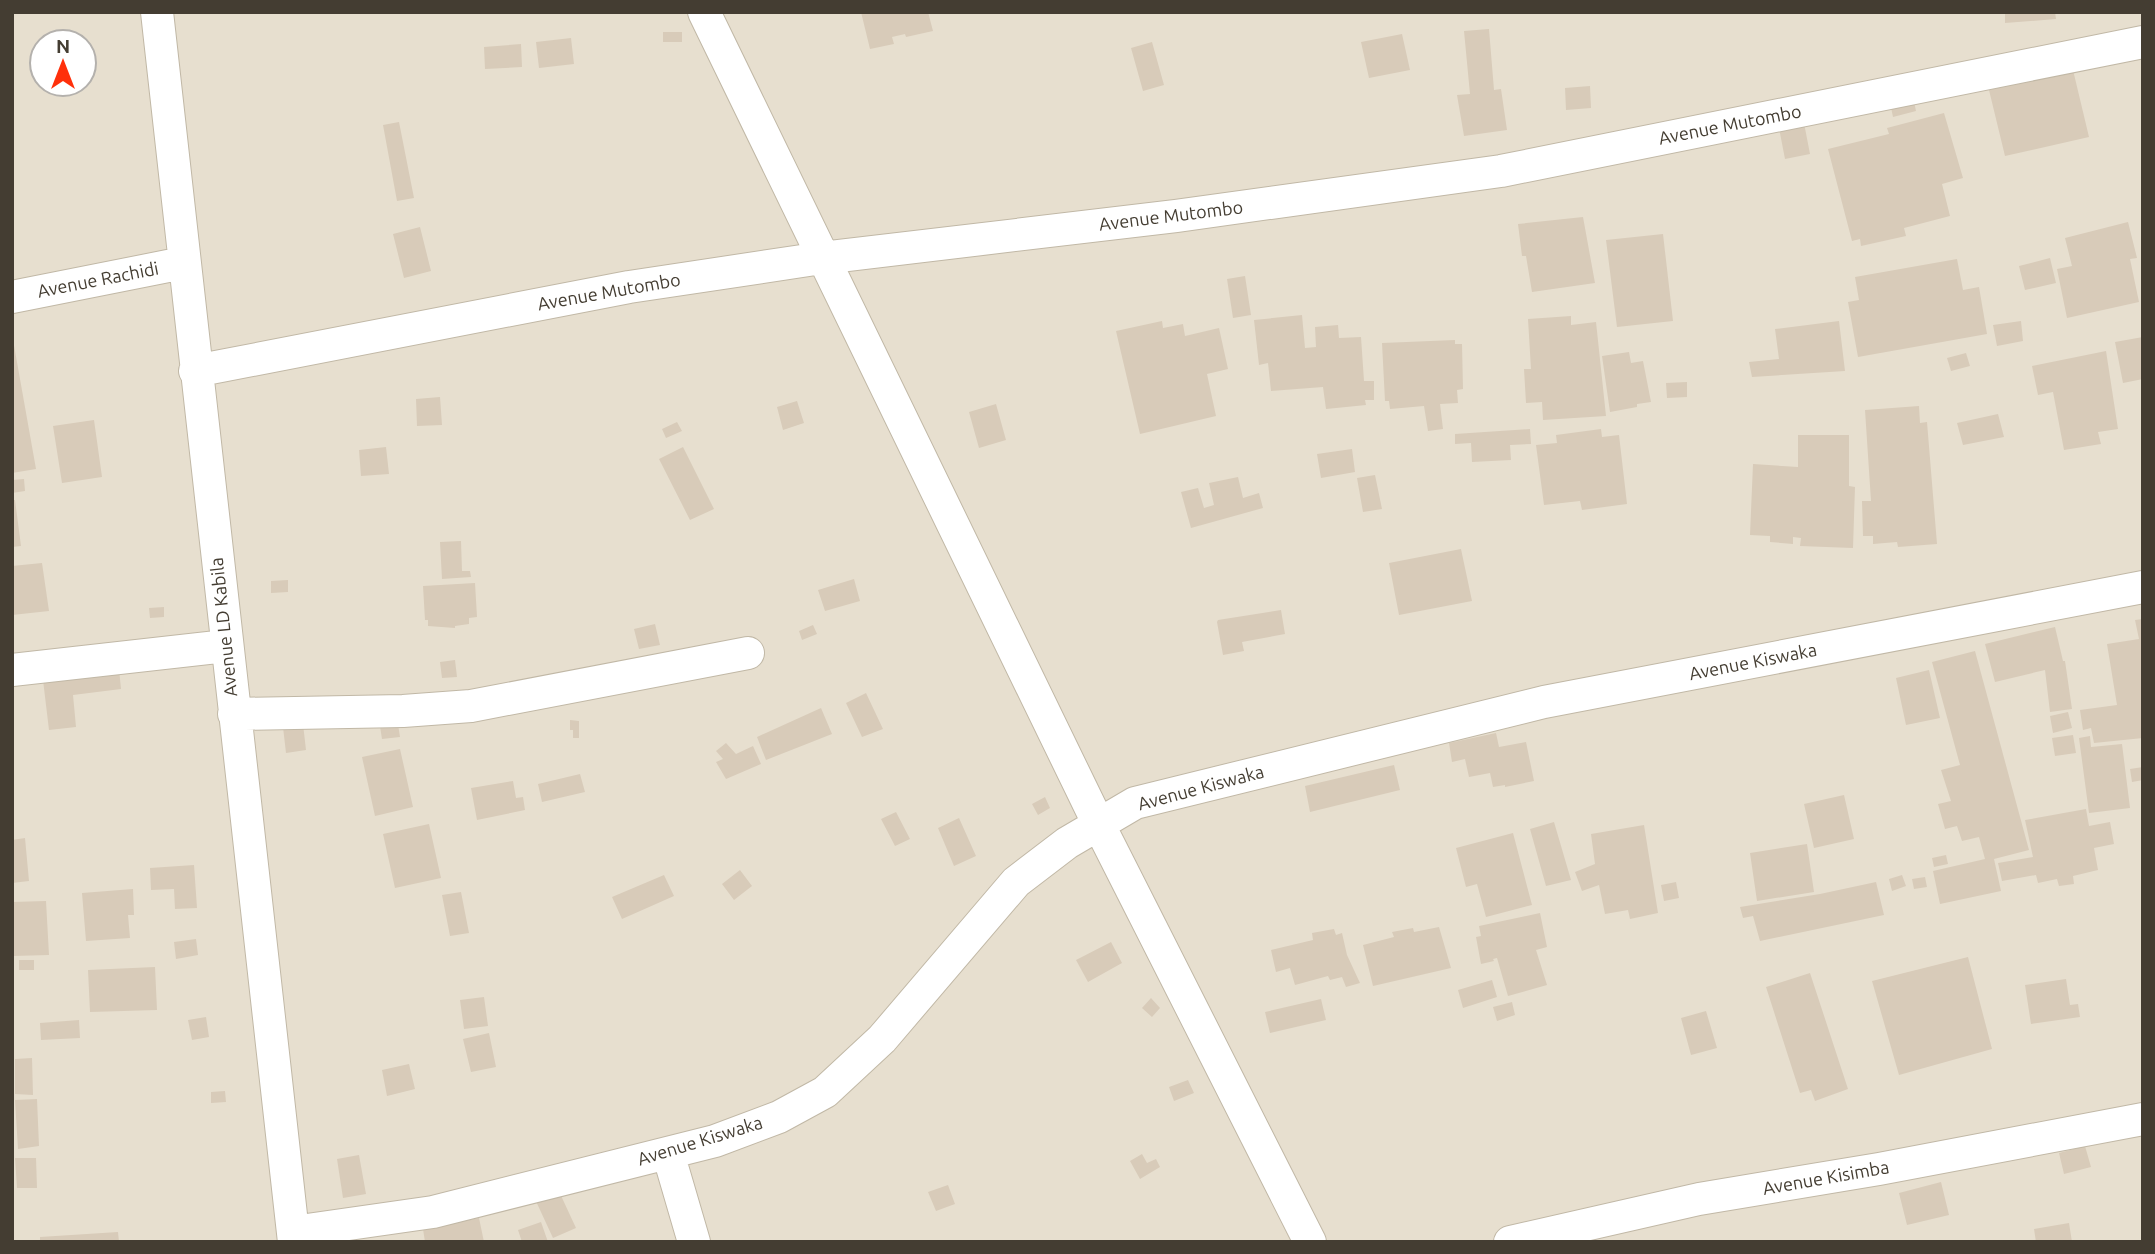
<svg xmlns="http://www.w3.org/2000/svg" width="2155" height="1254" viewBox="0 0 2155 1254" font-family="Ubuntu,sans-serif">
<rect width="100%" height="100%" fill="#f2ede1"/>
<path fill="#e7dfcf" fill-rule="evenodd" d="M 12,12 L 2143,12 L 2143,1242 L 12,1242 ZM 42,42 L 84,42 L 84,84 L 42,84 Z"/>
<path fill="#d8cbb9" d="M 861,12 L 928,12 L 933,31 L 906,37 L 905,34 L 892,37 L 894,44 L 870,49 Z
M 2005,12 L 2055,12 L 2056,19 L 2005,23 Z
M 1489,29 L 1494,90 L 1501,89 L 1507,130 L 1464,136 L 1457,95 L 1470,94 L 1464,31 Z
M 663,32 L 682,32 L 682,42 L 663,42 Z
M 1402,34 L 1410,70 L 1369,78 L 1361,42 Z
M 571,38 L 574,64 L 539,68 L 536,42 Z
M 1152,42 L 1164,85 L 1143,91 L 1131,48 Z
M 521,44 L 522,67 L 485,69 L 484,47 Z
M 2073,70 L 2089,137 L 2005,156 L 1989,90 Z
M 1590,86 L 1591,108 L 1566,110 L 1565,88 Z
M 1912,92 L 1916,111 L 1893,117 L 1889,98 Z
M 1944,113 L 1963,178 L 1942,184 L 1950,216 L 1904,228 L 1906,236 L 1861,246 L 1860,239 L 1852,241 L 1828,149 L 1889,134 L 1887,128 Z
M 399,122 L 414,198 L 397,201 L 383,125 Z
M 1804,123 L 1810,154 L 1785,159 L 1779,128 Z
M 1583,217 L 1595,283 L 1532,292 L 1526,256 L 1522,256 L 1518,224 Z
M 2128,222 L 2137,258 L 2130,259 L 2139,302 L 2067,318 L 2057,269 L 2072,266 L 2065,238 Z
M 420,227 L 431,271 L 404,278 L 393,234 Z
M 1663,234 L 1673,321 L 1617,327 L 1606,240 Z
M 2050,258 L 2056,283 L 2025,290 L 2019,266 Z
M 1957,259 L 1963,290 L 1979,287 L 1987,334 L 1858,357 L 1848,302 L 1859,300 L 1855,277 Z
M 1245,276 L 1251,315 L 1233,318 L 1227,279 Z
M 1302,315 L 1305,348 L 1316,347 L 1315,327 L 1338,325 L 1339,338 L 1361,337 L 1364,381 L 1374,381 L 1374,400 L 1365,400 L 1366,405 L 1326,409 L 1323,387 L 1271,391 L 1268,363 L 1259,365 L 1254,320 Z
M 1571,316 L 1571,325 L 1596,322 L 1606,416 L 1543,420 L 1542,402 L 1526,403 L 1524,369 L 1531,369 L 1528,319 Z
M 1162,321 L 1163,328 L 1183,324 L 1185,336 L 1219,328 L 1228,369 L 1207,374 L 1216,416 L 1140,434 L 1116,331 Z
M 1839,321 L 1845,371 L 1752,377 L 1749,362 L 1779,359 L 1775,329 Z
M 2021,321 L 2023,341 L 1997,346 L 1993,325 Z
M 12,334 L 36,469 L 12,473 Z
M 2143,337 L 2143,379 L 2123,383 L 2115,342 Z
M 1455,340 L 1455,344 L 1462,344 L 1463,389 L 1457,390 L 1458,403 L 1440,404 L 1443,429 L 1428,431 L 1424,406 L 1390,409 L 1389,401 L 1385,401 L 1382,343 Z
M 2106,351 L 2118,429 L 2098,432 L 2101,444 L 2064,450 L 2053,392 L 2038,395 L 2032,366 Z
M 1629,352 L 1631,363 L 1643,361 L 1651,402 L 1637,404 L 1637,407 L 1610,412 L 1602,356 Z
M 1966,353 L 1970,366 L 1951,371 L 1947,358 Z
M 1687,382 L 1687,397 L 1667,398 L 1666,383 Z
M 440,397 L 442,425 L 417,426 L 416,399 Z
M 797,401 L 804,423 L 783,430 L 777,407 Z
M 996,404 L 1006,440 L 979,448 L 969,412 Z
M 1919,406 L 1920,423 L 1927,422 L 1937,544 L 1898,547 L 1897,542 L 1873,544 L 1873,536 L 1863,536 L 1862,501 L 1871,501 L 1865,410 Z
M 1998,414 L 2004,437 L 1963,445 L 1957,423 Z
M 94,420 L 102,477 L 62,483 L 53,426 Z
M 677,422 L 682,431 L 666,438 L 662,429 Z
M 1530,429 L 1531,444 L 1510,445 L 1511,460 L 1472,462 L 1471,443 L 1455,444 L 1455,434 Z
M 1601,429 L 1602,437 L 1619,435 L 1627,504 L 1582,510 L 1580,501 L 1544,505 L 1536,445 L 1557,443 L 1556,435 Z
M 1798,435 L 1849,435 L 1849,486 L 1855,487 L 1853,548 L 1800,546 L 1801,538 L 1793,537 L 1793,544 L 1770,542 L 1770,536 L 1750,535 L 1753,464 L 1798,467 Z
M 386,447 L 389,474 L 361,476 L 359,450 Z
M 683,447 L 714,509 L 690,520 L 659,459 Z
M 1352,449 L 1355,472 L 1321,478 L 1317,454 Z
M 1375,475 L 1382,509 L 1363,512 L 1357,478 Z
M 1238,477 L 1243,498 L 1259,493 L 1263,508 L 1191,528 L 1181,492 L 1198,488 L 1204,508 L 1214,505 L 1209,483 Z
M 24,479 L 25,491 L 12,493 L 12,480 Z
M 12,500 L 15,500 L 21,546 L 12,547 Z
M 461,541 L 462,571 L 470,571 L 471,577 L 442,579 L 440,542 Z
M 1461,549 L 1472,601 L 1399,615 L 1389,563 Z
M 42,563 L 49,611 L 12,615 L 12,566 Z
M 854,579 L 860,601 L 825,611 L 818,590 Z
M 288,580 L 288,592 L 271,593 L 271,581 Z
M 475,583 L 477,617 L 469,618 L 469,624 L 455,626 L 455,628 L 428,626 L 428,620 L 425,620 L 423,586 Z
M 164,607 L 164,617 L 150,618 L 149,608 Z
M 1281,610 L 1285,634 L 1242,642 L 1244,651 L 1223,655 L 1217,622 L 1218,620 Z
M 2143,619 L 2143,738 L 2094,743 L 2091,728 L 2083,730 L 2080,710 L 2117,705 L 2107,644 L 2139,639 L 2135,620 Z
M 655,624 L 660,645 L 639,649 L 634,629 Z
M 813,625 L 817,634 L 802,640 L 799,631 Z
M 2055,627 L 2063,661 L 2065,661 L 2072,709 L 2050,712 L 2045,670 L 1995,682 L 1985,644 Z
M 1975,651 L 2029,850 L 1994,859 L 2001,891 L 1940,904 L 1933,871 L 1985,859 L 1979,837 L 1962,841 L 1957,826 L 1945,829 L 1938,804 L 1951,801 L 1941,770 L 1960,765 L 1932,662 Z
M 455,660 L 457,677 L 442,678 L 440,662 Z
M 119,669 L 121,689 L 73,695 L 76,727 L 49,730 L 43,680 Z
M 1929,670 L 1940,718 L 1906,725 L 1896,678 Z
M 866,693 L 883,729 L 862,737 L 846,703 Z
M 821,708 L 832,734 L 766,760 L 757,737 Z
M 2068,712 L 2072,728 L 2053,733 L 2050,716 Z
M 397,718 L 400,737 L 382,739 L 379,720 Z
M 570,720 L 579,721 L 579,738 L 573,738 L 573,730 L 570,730 Z
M 303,724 L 306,750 L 286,753 L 283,727 Z
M 1496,733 L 1499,747 L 1526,742 L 1534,781 L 1505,787 L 1505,785 L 1493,787 L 1490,773 L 1469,777 L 1465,759 L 1452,762 L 1449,743 Z
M 2073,735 L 2076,753 L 2055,756 L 2052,738 Z
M 2090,736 L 2091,747 L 2122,744 L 2130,808 L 2089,813 L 2079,738 Z
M 726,743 L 736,754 L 753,746 L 761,764 L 726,779 L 716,762 L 723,759 L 716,751 Z
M 400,749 L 413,807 L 375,816 L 362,757 Z
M 1394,765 L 1400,790 L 1310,812 L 1305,786 Z
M 2143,767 L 2143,780 L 2132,782 L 2130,769 Z
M 580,774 L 585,792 L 542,802 L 538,784 Z
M 513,781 L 516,798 L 523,797 L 525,810 L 477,820 L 471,788 Z
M 1844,795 L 1854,839 L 1814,848 L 1804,804 Z
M 1045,797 L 1050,808 L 1038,815 L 1032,804 Z
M 2086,809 L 2089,826 L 2110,822 L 2114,844 L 2094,848 L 2098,870 L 2073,876 L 2074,884 L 2059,886 L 2057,879 L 2038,883 L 2036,875 L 2002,881 L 1998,863 L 2033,857 L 2025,820 Z
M 896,812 L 910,839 L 895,846 L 881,819 Z
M 959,818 L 976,856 L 954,866 L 938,828 Z
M 1554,822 L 1571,880 L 1546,886 L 1530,829 Z
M 429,824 L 441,878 L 395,888 L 383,834 Z
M 1644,825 L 1658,913 L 1630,919 L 1628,910 L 1605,914 L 1599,885 L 1582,891 L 1575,872 L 1595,864 L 1591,834 Z
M 1513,833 L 1532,905 L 1486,917 L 1477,884 L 1466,887 L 1456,848 Z
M 25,838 L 29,881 L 12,883 L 12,840 Z
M 1807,844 L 1814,892 L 1757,901 L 1750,853 Z
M 1946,855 L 1948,864 L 1934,867 L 1932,858 Z
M 194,865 L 197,908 L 175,909 L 174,889 L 151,890 L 150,868 Z
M 740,870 L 752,886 L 734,900 L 722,884 Z
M 664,875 L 674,896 L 622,919 L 612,897 Z
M 1902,875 L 1906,886 L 1892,891 L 1889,879 Z
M 1925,877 L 1927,887 L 1914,889 L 1912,879 Z
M 1676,882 L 1679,898 L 1664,901 L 1661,885 Z
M 1876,882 L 1884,915 L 1760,941 L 1753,916 L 1743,918 L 1740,907 L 1820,894 Z
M 133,889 L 134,915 L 128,915 L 130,938 L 86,941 L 82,893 Z
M 461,892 L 469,933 L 450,936 L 442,895 Z
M 46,901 L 49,955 L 12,956 L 12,902 Z
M 1540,913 L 1547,947 L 1536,950 L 1547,985 L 1508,996 L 1497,958 L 1493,959 L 1494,961 L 1481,964 L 1476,937 L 1481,936 L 1479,926 Z
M 1439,927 L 1451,968 L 1373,986 L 1363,945 L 1394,937 L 1392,932 L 1413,928 L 1414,932 Z
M 1334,929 L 1336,935 L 1342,933 L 1347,955 L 1360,983 L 1346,987 L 1342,977 L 1330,980 L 1328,976 L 1295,985 L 1290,968 L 1276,972 L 1271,950 L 1313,940 L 1312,933 Z
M 196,939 L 198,955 L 176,959 L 174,942 Z
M 1111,942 L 1122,963 L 1088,982 L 1076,960 Z
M 1968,957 L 1992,1049 L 1899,1075 L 1872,981 Z
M 19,960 L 34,960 L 34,970 L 19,970 Z
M 155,967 L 157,1010 L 90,1012 L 88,970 Z
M 1810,973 L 1848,1089 L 1815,1101 L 1811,1090 L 1800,1093 L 1766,987 Z
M 2066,979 L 2070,1005 L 2078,1004 L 2080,1017 L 2031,1024 L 2025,985 Z
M 1492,980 L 1497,997 L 1463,1008 L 1458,990 Z
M 484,997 L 488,1026 L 464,1029 L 460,1000 Z
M 1151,998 L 1160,1008 L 1152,1017 L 1142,1008 Z
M 1321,999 L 1326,1020 L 1270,1033 L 1265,1012 Z
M 1512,1002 L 1515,1015 L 1497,1021 L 1493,1007 Z
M 1706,1011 L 1717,1048 L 1691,1055 L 1681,1018 Z
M 206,1017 L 209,1037 L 192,1040 L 188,1020 Z
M 79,1020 L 80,1038 L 41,1040 L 40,1023 Z
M 489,1033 L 496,1067 L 471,1072 L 463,1039 Z
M 32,1058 L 33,1095 L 15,1094 L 15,1059 Z
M 409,1064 L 415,1089 L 387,1096 L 382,1070 Z
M 1188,1080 L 1194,1093 L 1174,1101 L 1169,1087 Z
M 225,1091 L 226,1102 L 211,1103 L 211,1092 Z
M 37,1099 L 39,1146 L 18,1149 L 15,1100 Z
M 2085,1146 L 2091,1167 L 2064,1174 L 2059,1153 Z
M 1142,1154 L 1147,1163 L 1156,1159 L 1160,1167 L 1140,1179 L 1130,1161 Z
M 359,1155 L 366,1194 L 343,1198 L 337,1159 Z
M 15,1158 L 36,1158 L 37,1188 L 17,1188 Z
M 1941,1182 L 1949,1215 L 1907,1225 L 1899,1193 Z
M 948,1185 L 955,1204 L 936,1211 L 928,1192 Z
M 557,1187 L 576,1228 L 553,1238 L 534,1197 Z
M 479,1218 L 484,1242 L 425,1242 L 423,1229 Z
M 541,1222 L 548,1242 L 522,1242 L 518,1230 Z
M 2069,1223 L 2072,1242 L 2036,1242 L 2034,1229 Z
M 118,1232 L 119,1242 L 40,1242 L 40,1237 Z"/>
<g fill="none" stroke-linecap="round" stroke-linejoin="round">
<g stroke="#c1b8a6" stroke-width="34">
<path id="street" d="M 157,12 L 294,1242
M 704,12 L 1099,825 L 1310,1242
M 12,297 L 183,263
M 195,371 L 629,287 L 822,258 L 1176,216 L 1501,171 L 2143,42
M 12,670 L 226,646
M 234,714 L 403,711 L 471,706 L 748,653
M 668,1153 L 694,1242
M 293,1232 L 433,1212 L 715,1141 L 779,1117 L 825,1092 L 882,1039 L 1016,882 L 1067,843 L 1135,803 L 1544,702 L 2143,587
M 1510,1242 L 1699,1199 L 1879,1169 L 2143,1119"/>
</g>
<use href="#street" stroke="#fff" stroke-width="32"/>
</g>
<g text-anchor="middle" stroke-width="7" stroke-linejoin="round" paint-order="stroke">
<g font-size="18" fill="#443d32" stroke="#fff">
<text transform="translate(1730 125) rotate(-11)" y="6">Avenue Mutombo</text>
<text transform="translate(1171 216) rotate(-7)" y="6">Avenue Mutombo</text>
<text transform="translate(98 280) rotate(-11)" y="6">Avenue Rachidi</text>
<text transform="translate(609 292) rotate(-10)" y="6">Avenue Mutombo</text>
<text transform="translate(224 627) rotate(-96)" y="6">Avenue LD Kabila</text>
<text transform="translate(1753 662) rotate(-11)" y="6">Avenue Kiswaka</text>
<text transform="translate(1201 788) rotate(-15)" y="6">Avenue Kiswaka</text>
<text transform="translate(700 1141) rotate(-17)" y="6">Avenue Kiswaka</text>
<text transform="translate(1826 1178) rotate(-10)" y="6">Avenue Kisimba</text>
</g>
</g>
<rect width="2155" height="1254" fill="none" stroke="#443d32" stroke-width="28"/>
<g transform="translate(63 63)"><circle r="33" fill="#ffffff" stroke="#b4b1ad" stroke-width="2"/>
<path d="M0-5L12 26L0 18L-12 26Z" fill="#ff300b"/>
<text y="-10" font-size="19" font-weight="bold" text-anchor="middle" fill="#443d32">N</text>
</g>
</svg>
